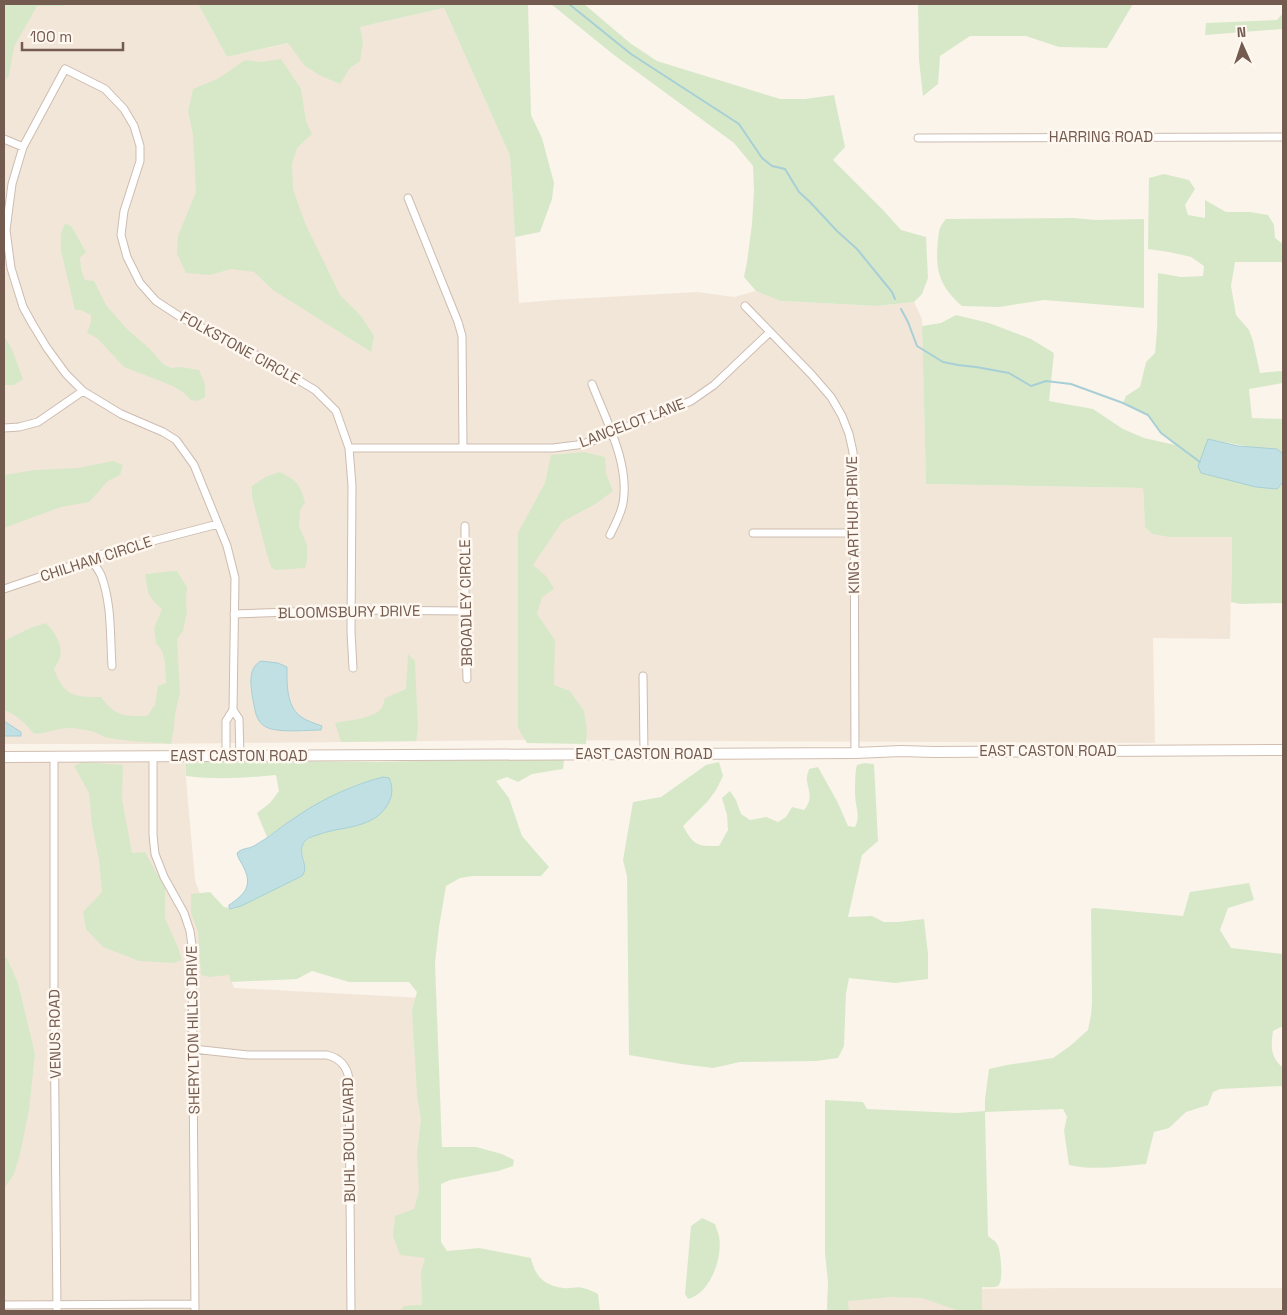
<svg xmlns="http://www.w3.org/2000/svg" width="1287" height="1315" viewBox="0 0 1287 1315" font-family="'Space Grotesk',sans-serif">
<rect width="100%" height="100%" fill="#fbf4ea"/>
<path fill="#f2e6d9" d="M 4,4 L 198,4 L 227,57 L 444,8 L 510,156 L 519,303 L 553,300 L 697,292 L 734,297 L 756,291 L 782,301 L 877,306 L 914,302 L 922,319 L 926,484 L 1143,488 L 1145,527 L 1152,534 L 1168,537 L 1232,537 L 1230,639 L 1153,638 L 1155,743 L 522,740 L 150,744 L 4,744 Z
M 184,756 L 195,880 L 234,988 L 425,998 L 433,1311 L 4,1311 L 4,757 Z
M 1064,1288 L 1283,1288 L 1283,1311 L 827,1311 L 828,1290 Z"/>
<path fill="#d7e8c9" d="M 4,4 L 64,4 L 64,6 L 37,6 L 14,47 L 9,76 L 4,82 Z
M 198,4 L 528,4 L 531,115 L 542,138 L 554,183 L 552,199 L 540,232 L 515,237 L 510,156 L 444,8 L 360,27 L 363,42 L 360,61 L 350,68 L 340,84 L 319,75 L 304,65 L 288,43 L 227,57 Z
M 551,4 L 584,4 L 630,43 L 657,61 L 780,99 L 805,99 L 834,95 L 845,147 L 833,160 L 884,211 L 901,230 L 926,237 L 928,278 L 922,294 L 914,302 L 877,306 L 781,301 L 756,291 L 744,277 L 747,262 L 752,224 L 754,191 L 753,166 L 734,143 L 614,55 Z
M 918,4 L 1133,4 L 1107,48 L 1059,47 L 1026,36 L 970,36 L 940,56 L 938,84 L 923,96 L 919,60 Z
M 1283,13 L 1283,29 L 1205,35 L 1206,23 L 1277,20 Z
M 281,59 L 301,89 L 306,121 L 312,134 L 297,148 L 292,164 L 293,189 L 305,223 L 340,295 L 361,316 L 374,336 L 371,352 L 273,290 L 254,272 L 231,269 L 210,275 L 186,273 L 177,254 L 178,236 L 196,192 L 193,135 L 188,111 L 193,89 L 219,78 L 245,60 L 261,62 Z
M 1164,174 L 1189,180 L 1195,189 L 1185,205 L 1188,215 L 1205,218 L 1205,200 L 1226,212 L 1250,212 L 1268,215 L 1274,225 L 1275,238 L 1283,244 L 1283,262 L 1235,262 L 1231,286 L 1236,315 L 1249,330 L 1253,341 L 1260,373 L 1280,371 L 1283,372 L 1283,383 L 1249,389 L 1252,418 L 1283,419 L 1283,456 L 1282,453 L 1208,439 L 1277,489 L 1283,482 L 1283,603 L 1240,604 L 1231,602 L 1232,537 L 1168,537 L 1152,534 L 1145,527 L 1143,488 L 926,484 L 922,326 L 941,323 L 956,315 L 989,323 L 1031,339 L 1054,353 L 1049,401 L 1093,409 L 1123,429 L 1144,438 L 1175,445 L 1161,433 L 1148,415 L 1123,403 L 1126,396 L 1140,387 L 1146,362 L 1155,353 L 1157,331 L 1158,273 L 1181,277 L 1203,276 L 1204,266 L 1191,257 L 1169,252 L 1148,249 L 1149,178 Z
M 1074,218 L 1095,220 L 1144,219 L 1144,308 L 1044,300 L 999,307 L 962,306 C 939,286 935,270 938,240 C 939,230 939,227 946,219 Z
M 65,223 L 72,227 L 86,252 L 80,258 L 81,269 L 85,280 L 94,281 L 106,305 L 127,329 L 150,349 L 163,364 L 171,368 L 181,367 L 199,370 L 205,384 L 205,397 L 198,401 L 191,400 L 184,393 L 173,386 L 124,367 L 97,338 L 87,333 L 91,322 L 91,315 L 81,310 L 75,310 L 61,251 L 61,234 Z
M 4,336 L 12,349 L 23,379 L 14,385 L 4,385 Z
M 584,452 L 605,457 L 606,474 L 613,491 L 597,503 L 562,522 L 533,565 L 547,577 L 554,589 L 542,597 L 537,614 L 555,640 L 554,685 L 570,691 L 584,711 L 587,730 L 586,744 L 527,743 L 518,728 L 518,533 L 545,483 L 551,455 Z
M 113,461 L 123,465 L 120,475 L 108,481 L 89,502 L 61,507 L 4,528 L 4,475 L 35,470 L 78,468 Z
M 280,472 C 297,481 300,484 305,502 L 300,511 L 299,526 L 307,545 L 307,560 L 305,568 L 275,570 L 271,567 L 266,551 L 252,497 L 252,486 L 267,476 Z
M 172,571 L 177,571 L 187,587 L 186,599 L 187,613 L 183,631 L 177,639 L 180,693 L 175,714 L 174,727 L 171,744 C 150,742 130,742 109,738 C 103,737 98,733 91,731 C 85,730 78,729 72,728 C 57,728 48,733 34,734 C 26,724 17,715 4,710 L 4,641 L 30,628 L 46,623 C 55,633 63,644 60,657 C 59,661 56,665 54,669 C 64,696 73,697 101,697 C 116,717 124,716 147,716 L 155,705 L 158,686 L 166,683 L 165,662 L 162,651 L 156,643 L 154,628 L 162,609 C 147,597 148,592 145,574 Z
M 408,654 L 415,661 L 418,729 L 416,741 L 341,742 L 335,723 C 348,720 372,719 381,709 C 383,707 384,701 385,698 L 406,689 Z
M 492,759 L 564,760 L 563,769 L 532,774 L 518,782 L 507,777 L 496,781 L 509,798 L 522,836 L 549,867 L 541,876 L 473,876 L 460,878 L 446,886 L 439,927 L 435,963 L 442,1147 L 476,1147 L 502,1154 L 514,1160 L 513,1166 L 498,1171 L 450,1180 L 441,1184 L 441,1242 L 447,1251 L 479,1248 L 531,1258 C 535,1276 543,1285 563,1288 C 570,1289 577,1286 583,1288 C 588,1289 594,1292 598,1294 L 600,1311 L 400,1311 L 404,1306 L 422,1305 L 421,1272 L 425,1258 L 400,1255 L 393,1236 L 395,1216 L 414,1209 L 419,1191 L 417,1152 L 421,1120 L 417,1095 L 412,1010 L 417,992 L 409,982 L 349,982 L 312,971 L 297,979 L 231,982 L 229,975 L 209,977 L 201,975 L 198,932 L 191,913 L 191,894 L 210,892 L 224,907 L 233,909 L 302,876 C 303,872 305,865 304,860 C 303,855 300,852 303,845 C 308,832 347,828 361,825 L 383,777 C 340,787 303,812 267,837 L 257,813 L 270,803 L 279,791 L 276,775 C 246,778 216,780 186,776 L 185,762 L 282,761 L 378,762 Z
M 83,762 L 123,765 L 122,799 L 132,853 L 145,852 L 165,888 L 165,918 L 179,950 L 182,960 L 174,963 L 139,961 L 103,947 L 86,929 L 83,912 L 102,892 L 99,860 L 92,825 L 89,793 L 74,766 Z
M 719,762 L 723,776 L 716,790 L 708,801 L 683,826 C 694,846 697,846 719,846 L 728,830 L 727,815 L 722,798 L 730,791 L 736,800 L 741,814 L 750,820 L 766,817 L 778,822 L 786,817 L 792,807 L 804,810 C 813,799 809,793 807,781 C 806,777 808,773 809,769 L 818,767 L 838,803 L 848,826 L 855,827 C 861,815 855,806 855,794 C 855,787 855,770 857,765 L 864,763 L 874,764 L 878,841 L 862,855 L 848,917 L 872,916 L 884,922 L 898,922 L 924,919 L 928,954 L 928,979 L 895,983 L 849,978 L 846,993 L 844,1046 L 838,1058 L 816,1061 L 740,1062 L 713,1068 L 681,1064 L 629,1055 L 627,876 L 623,860 L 633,802 L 661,797 L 706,765 Z
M 1249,883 L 1254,900 L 1228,908 L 1220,930 L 1231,948 L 1283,954 L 1283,1026 L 1273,1031 C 1271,1047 1270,1056 1283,1068 L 1283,1086 L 1220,1089 L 1213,1092 L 1208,1105 L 1186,1112 L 1169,1128 L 1154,1132 L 1146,1164 C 1121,1166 1094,1171 1069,1165 L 1064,1130 L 1067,1117 L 1063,1109 L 985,1112 L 988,1236 C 991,1239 995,1240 997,1244 C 1001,1250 1004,1282 998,1286 C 994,1288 986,1287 982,1287 L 982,1311 L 959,1311 L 922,1298 L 891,1297 L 848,1301 L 849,1311 L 827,1311 L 828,1282 L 825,1253 L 825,1100 L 863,1102 L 867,1109 L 957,1113 L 985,1111 L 985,1099 L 989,1069 L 1007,1065 L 1053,1058 L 1070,1046 L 1088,1030 L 1091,1015 L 1092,1002 L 1091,909 L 1095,908 L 1183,916 L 1190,892 Z
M 4,958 L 7,958 L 18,983 L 35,1054 L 29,1110 L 20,1154 L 14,1174 L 6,1186 L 4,1187 Z
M 702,1218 L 715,1224 C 716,1228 718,1232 719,1236 C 723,1257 711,1293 688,1299 L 685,1294 L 691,1226 Z"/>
<path fill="#c0e0e4" stroke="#a7cfd5" d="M 1208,439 L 1238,446 L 1277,449 L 1282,453 L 1283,456 L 1283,482 L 1277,489 L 1256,487 L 1201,473 L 1198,466 Z
M 261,661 L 278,663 L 287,667 C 287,683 286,705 300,716 C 306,721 314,723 322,726 L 321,730 C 307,730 273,734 263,725 C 255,719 255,708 253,700 C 251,687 247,668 261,661 Z
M 4,721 L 21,732 L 21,736 L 4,736 Z
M 383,777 L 389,778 C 393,787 393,795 388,804 C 374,829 343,826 320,834 C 315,836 309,837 306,840 C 294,852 311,865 302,876 L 241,906 L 230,909 L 229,908 L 229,905 C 244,895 253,886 244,868 C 242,863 238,859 237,853 C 242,848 248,849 254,846 C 270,837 284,824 299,815 C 322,799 355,784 383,777 Z"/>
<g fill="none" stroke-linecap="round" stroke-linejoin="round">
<path stroke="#a7cfd5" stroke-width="2" d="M 569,4 L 631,54 L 739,124 L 762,158 L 772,166 L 785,169 L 799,192 L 810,202 L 837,231 L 857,249 L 892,292 L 895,299
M 901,309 L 908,322 L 917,346 L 943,362 L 958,365 L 976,367 L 1009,373 L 1031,386 L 1046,381 L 1071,384 L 1123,403 L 1148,415 L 1161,433 L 1200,462"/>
<g stroke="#cdbcb1" stroke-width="9">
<path id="street" d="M 918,138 L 1283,137
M 4,139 L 23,147
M 408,198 L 458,322 L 462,336 L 463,448
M 745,306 L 811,374 L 831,397 L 842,416 L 849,434 L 853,452 L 854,471 L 855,753
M 592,384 C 606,420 630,464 623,503 C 621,514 615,525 610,535
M 4,428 L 19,427 L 38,422 L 83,391
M 349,448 L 553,448 L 577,445 L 590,442 L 691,401 L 714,385 L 770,332
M 465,526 L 465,611 L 467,679
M 753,533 L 855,533
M 90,558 C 94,564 98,569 101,575 C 112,604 110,636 112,666
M 4,589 L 57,571 L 99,555 L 218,524
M 234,614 L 352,610 L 465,611
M 643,676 L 644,754
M 233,710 L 239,719 L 240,756
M 54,756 L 54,1007 L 57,1311
M 153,756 L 153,835 L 155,854 L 164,877 L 184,913 L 190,931 L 192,945 L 195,1311
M 226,756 L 226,721 L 233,710 L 235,578 L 227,546 L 194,465 L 176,440 L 163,432 L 121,414 L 83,391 L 66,374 L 47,348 L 33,325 L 23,307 L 11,268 L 6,230 L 12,184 L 23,147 L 65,69 L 105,89 L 124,109 L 134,126 L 140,146 L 140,161 L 124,211 L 121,235 L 127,257 L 140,283 L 156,301 L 182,318 L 246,349 L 315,390 L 336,411 L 349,448 L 352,486 L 351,632 L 353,668
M 193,1049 L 248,1055 L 327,1055 C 339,1058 347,1066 349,1079 L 351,1311
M 4,1305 L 195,1304"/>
</g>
<g stroke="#d1beb1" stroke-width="12">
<path id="secondary" d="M 4,757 L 855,753 L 901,751 L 934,752 L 1283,750"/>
</g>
<use href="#street" stroke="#fff" stroke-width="7"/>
<use href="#secondary" stroke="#fff" stroke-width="10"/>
</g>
<g text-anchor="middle" stroke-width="5" stroke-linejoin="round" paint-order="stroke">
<g font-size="15" fill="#745b4f" stroke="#fef8f1">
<text x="1101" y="142">HARRING ROAD</text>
<text transform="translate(240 348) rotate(29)" y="5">FOLKSTONE CIRCLE</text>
<text transform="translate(632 423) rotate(-21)" y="5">LANCELOT LANE</text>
<text transform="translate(853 525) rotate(-91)" y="5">KING ARTHUR DRIVE</text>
<text transform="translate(96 559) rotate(-18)" y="5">CHILHAM CIRCLE</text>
<text transform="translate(466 603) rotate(-91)" y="5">BROADLEY CIRCLE</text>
<text transform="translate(349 612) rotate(-1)" y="5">BLOOMSBURY DRIVE</text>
<text x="1048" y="756">EAST CASTON ROAD</text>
<text x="644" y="759">EAST CASTON ROAD</text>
<text x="239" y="761">EAST CASTON ROAD</text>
<text transform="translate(193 1030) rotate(-91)" y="5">SHERYLTON HILLS DRIVE</text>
<text transform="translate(55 1034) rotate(-91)" y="5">VENUS ROAD</text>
<text transform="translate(349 1140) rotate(-91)" y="5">BUHL BOULEVARD</text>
</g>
</g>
<rect width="1287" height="1315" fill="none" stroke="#745b4f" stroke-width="10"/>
<g transform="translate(1242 45) rotate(357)" stroke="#fef8f1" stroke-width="4" paint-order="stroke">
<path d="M0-4L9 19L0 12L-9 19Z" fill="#745b4f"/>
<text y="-8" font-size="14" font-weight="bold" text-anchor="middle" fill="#745b4f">N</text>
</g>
<path d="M22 42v8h101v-8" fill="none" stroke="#745b4f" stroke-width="2.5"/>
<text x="30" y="42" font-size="15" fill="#745b4f" stroke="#fef8f1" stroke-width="4" paint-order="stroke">100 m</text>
</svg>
